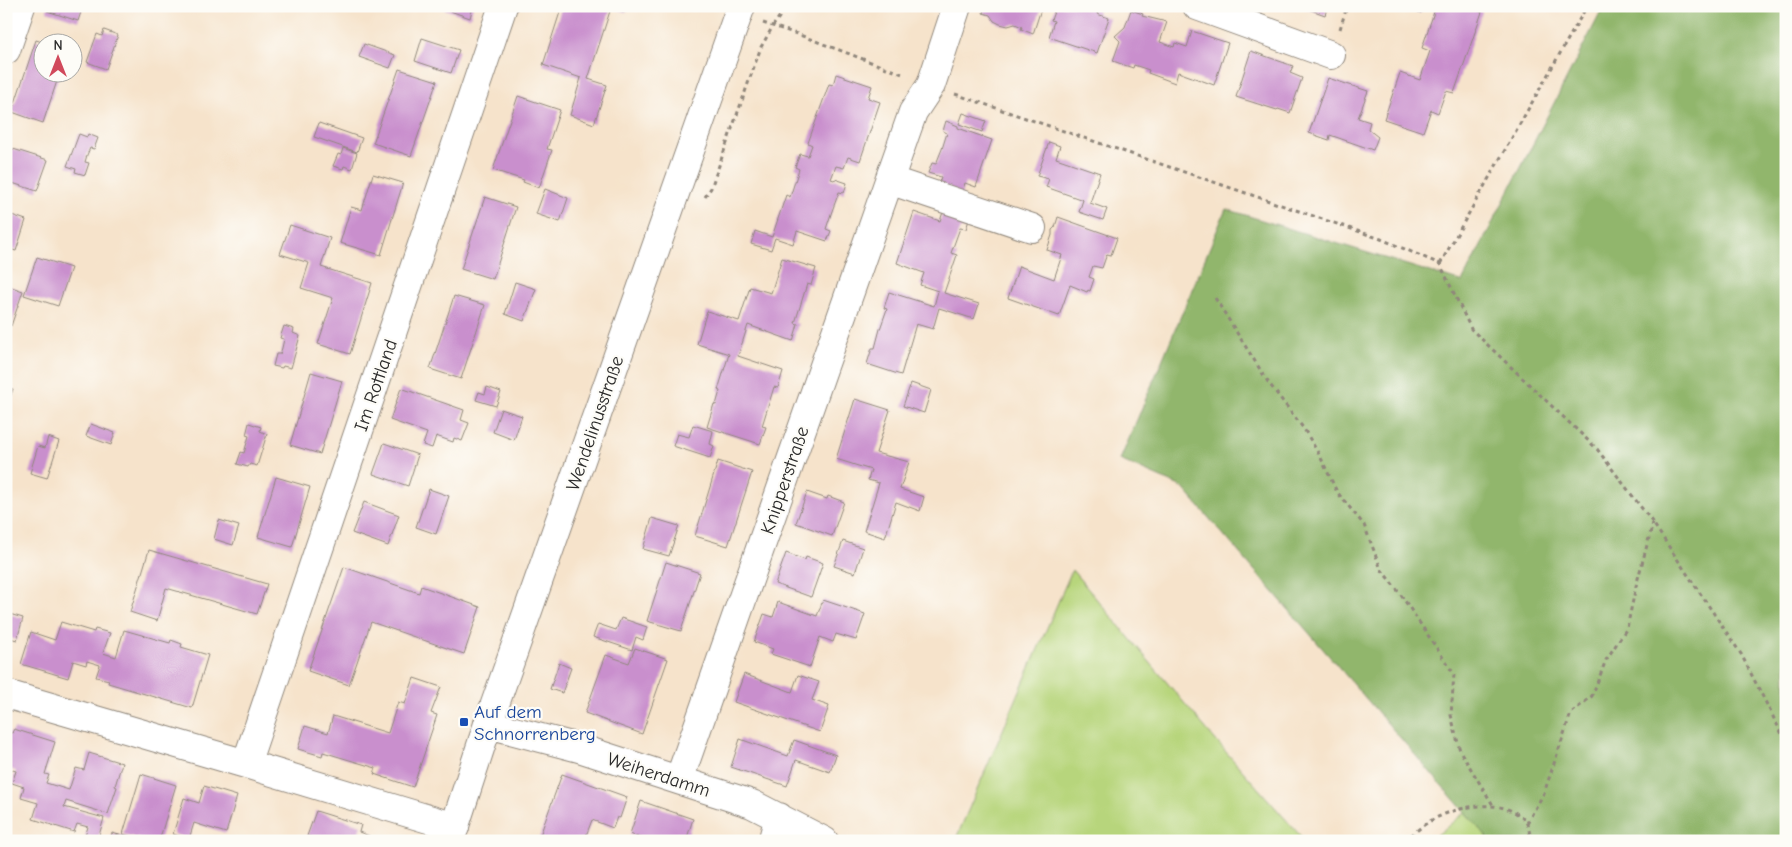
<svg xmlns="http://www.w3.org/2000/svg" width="1792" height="847" viewBox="0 0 1792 847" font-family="'Comic Neue',sans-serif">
<rect width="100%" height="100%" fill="#fdfcf7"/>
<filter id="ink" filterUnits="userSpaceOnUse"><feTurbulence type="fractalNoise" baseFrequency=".02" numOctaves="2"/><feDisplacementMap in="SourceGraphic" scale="10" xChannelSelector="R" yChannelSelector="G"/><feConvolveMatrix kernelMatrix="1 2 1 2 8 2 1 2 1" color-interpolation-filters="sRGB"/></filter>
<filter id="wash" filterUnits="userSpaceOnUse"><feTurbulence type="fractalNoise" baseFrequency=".0096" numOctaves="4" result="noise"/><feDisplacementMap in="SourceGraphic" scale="20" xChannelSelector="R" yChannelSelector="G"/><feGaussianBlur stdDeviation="1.12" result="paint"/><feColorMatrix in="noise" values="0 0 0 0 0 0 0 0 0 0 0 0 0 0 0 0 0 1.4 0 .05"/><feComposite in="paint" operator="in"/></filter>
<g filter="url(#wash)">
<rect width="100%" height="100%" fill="#f6e3cb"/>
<path fill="#b7d57c" stroke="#718054" d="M 1072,570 L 1218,743 L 1305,841 L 955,841 Z
M 1465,812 L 1490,841 L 1430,841 Z"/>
<path fill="#91b66c" stroke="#5e704c" d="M 1604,6 L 1786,6 L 1786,841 L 1490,841 L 1182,487 L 1120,460 L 1226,209 L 1462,282 Z"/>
<g id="blocks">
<path fill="#c98fcd" d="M 48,6 L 83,6 L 78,21 L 47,11 Z
M 436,6 L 473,6 L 470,18 Z
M 562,6 L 628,6 L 626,12 L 611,8 L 588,79 L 607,85 L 594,124 L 570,115 L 581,78 L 543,65 Z
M 985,6 L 1042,6 L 1033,34 L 1021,29 L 1022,27 L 1015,24 L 1008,26 L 1000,24 L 994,21 L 990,15 L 983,13 Z
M 1056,6 L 1100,6 L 1097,14 L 1109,18 L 1097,53 L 1049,37 L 1054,21 L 1051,20 Z
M 1300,6 L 1328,6 L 1325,15 Z
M 1402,6 L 1423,6 L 1421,13 Z
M 1436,6 L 1465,6 L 1482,12 L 1454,93 L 1446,91 L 1438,113 L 1431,110 L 1423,132 L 1384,119 L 1400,73 L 1420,80 L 1430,51 L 1422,48 Z
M 1131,10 L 1143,14 L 1142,16 L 1167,22 L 1160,42 L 1174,47 L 1175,43 L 1187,47 L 1192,31 L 1228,43 L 1214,85 L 1178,72 L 1175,83 L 1148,73 L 1149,70 L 1134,65 L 1133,68 L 1113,61 L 1120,41 L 1115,36 L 1125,27 Z
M 104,30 L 118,35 L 106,69 L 87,62 L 97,34 L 102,36 Z
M 422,38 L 459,50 L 451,73 L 415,61 Z
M 36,40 L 42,42 L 42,72 L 60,72 L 43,123 L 12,112 Z
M 364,44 L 395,55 L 390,68 L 359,57 Z
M 1251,51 L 1293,66 L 1290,73 L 1302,78 L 1290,113 L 1278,109 L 1277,110 L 1236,97 Z
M 399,69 L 437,81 L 411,156 L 373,143 Z
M 836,74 L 872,86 L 868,98 L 880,102 L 860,161 L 848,157 L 844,168 L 836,166 L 831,179 L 834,180 L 835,179 L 847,183 L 844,193 L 839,192 L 832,211 L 826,229 L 831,231 L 827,241 L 797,231 L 793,244 L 775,238 L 771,250 L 751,244 L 755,231 L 772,237 L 786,195 L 790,197 L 799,169 L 795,167 L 800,154 L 808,156 L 812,145 L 808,143 L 829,84 L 833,85 Z
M 1328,78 L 1368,91 L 1358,118 L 1370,122 L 1368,129 L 1378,137 L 1373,150 L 1330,135 L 1329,140 L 1309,133 Z
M 518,96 L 560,110 L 547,149 L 552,150 L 539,188 L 523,182 L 524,180 L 493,170 Z
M 963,113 L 986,121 L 982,132 L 959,124 Z
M 946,121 L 958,126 L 958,128 L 992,140 L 976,187 L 965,183 L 961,196 L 937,187 L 941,177 L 928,173 L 932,163 L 936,164 L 942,149 L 947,133 L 943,131 Z
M 319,123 L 362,138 L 357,152 L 314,137 Z
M 79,134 L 87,137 L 88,134 L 98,138 L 94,149 L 90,148 L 87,155 L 85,162 L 89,163 L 85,175 L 75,172 L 76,169 L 67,166 Z
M 1049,142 L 1060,146 L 1056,158 L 1100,173 L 1090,203 L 1107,209 L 1103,220 L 1079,212 L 1083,200 L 1046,187 L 1049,179 L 1037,176 Z
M 10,148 L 48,160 L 37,191 L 6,181 L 6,160 Z
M 343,148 L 357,153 L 352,169 L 344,166 L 343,169 L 333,166 L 338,154 L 341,155 Z
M 373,174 L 403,183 L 381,255 L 340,243 L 351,207 L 362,210 Z
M 545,189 L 568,198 L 560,222 L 536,214 Z
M 485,197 L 516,207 L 493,279 L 461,269 Z
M 944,209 L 970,217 L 966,229 L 960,228 L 951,253 L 957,255 L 944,293 L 979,304 L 974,319 L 939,308 L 933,329 L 916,324 L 901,375 L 867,364 L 872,348 L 875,348 L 880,329 L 887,309 L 884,308 L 889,292 L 934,306 L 938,291 L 920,285 L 924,273 L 897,263 L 914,212 L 940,221 Z
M 6,213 L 26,220 L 16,251 L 6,248 Z
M 1058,217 L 1117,238 L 1111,255 L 1107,254 L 1102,268 L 1093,266 L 1089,277 L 1094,279 L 1090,291 L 1088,290 L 1087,292 L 1070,285 L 1059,316 L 1008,298 L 1019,266 L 1054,279 L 1062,255 L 1047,250 L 1052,235 L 1052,230 L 1055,227 Z
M 290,225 L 330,238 L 321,267 L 372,283 L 350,354 L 318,344 L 333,298 L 301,288 L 309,263 L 280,254 Z
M 37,257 L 71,268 L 58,306 L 24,295 Z
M 782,258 L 816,268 L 811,285 L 807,284 L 795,323 L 798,324 L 793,341 L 748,325 L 738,356 L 783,371 L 778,388 L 774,387 L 762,426 L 766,427 L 760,444 L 707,427 L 714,404 L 716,405 L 720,391 L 718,390 L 729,354 L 697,344 L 707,311 L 739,321 L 750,287 L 771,293 Z
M 515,282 L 536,289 L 524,321 L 505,314 Z
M 6,285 L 23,291 L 11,326 L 6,324 Z
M 454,296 L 485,305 L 461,379 L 430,369 Z
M 284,326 L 294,329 L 293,333 L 300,336 L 291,368 L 283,366 L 282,368 L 273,366 L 276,354 L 280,354 L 282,348 L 284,339 L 280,338 Z
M 311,372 L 342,381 L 320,454 L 290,445 Z
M 911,383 L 931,390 L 924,413 L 903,406 Z
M 6,387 L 13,389 L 7,406 L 6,406 Z
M 487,387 L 501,392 L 496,406 L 476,400 L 479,392 L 485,394 Z
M 401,388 L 464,410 L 461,420 L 469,423 L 462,441 L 454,438 L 453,442 L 436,436 L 432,448 L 423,445 L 427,433 L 390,420 Z
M 855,399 L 890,410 L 876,453 L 909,462 L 900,489 L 924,497 L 920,511 L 896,502 L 885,538 L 864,531 L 879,483 L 868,480 L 871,470 L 836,459 Z
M 501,409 L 522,416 L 514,440 L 493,432 Z
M 249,423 L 261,427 L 260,431 L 267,434 L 257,466 L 250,464 L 248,467 L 237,464 L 241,452 L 244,453 L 249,436 L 246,435 Z
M 91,424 L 115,433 L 111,445 L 86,436 Z
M 693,425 L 713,431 L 710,444 L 714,446 L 710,458 L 673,446 L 677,434 L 689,437 Z
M 48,437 L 59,441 L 47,478 L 30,473 L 38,446 L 45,448 Z
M 384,443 L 418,455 L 408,486 L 373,474 Z
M 718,461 L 752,472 L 728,546 L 695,536 Z
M 276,477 L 310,487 L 292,547 L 258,537 Z
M 429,489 L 449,496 L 436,534 L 416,527 Z
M 807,492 L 827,499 L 828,496 L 844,502 L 832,536 L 796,523 Z
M 364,502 L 399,515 L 388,546 L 352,533 Z
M 652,518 L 679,526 L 669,556 L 643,549 Z
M 219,520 L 239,526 L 233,545 L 214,539 Z
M 843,541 L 863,548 L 855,573 L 834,566 Z
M 149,550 L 267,584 L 257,614 L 166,588 L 157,621 L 130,612 Z
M 786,553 L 805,560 L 806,557 L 823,563 L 811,597 L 775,584 Z
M 666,562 L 700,573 L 681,631 L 647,621 Z
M 344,567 L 419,593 L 421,586 L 480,607 L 464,654 L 371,622 L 349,685 L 308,671 Z
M 823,600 L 865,614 L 856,640 L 836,634 L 833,642 L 820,637 L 810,667 L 771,654 L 773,649 L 754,642 L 764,614 L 773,617 L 778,602 L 817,616 Z
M 6,613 L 23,618 L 17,640 L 6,637 Z
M 621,618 L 647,627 L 643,640 L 636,637 L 632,650 L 593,637 L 598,624 L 616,630 Z
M 61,622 L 94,632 L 95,629 L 110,633 L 103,653 L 116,657 L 124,630 L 170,643 L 171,640 L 182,644 L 181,647 L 208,655 L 192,708 L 108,683 L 109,680 L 96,677 L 100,665 L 87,661 L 86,665 L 73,661 L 68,678 L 21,664 L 31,632 L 55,640 Z
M 635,648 L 668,659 L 642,734 L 585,713 L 606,655 L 629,663 Z
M 559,663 L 571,668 L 562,693 L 550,689 Z
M 744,674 L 792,692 L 798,675 L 819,682 L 812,700 L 829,706 L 820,732 L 734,702 Z
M 414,678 L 441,687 L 431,713 L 437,715 L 413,787 L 374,774 L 376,768 L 323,752 L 322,756 L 298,749 L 305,726 L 328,733 L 333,716 L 388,733 L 398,702 L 405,704 Z
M 14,729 L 55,742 L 45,774 L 49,775 L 46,783 L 69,790 L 76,768 L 84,770 L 89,753 L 122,763 L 115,786 L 117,787 L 108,814 L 66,801 L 64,807 L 104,818 L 98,839 L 85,836 L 88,827 L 77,824 L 74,832 L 33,819 L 38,803 L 21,798 L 24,787 L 12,783 L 16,771 L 6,768 L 6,732 L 12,733 Z
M 740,739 L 788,756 L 794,740 L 836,755 L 830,772 L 796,760 L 787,786 L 731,767 Z
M 141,774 L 176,785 L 159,841 L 146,841 L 123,834 Z
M 562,774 L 627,797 L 620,818 L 617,817 L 613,828 L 592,820 L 584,841 L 538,841 Z
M 204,786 L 237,796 L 226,833 L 194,823 L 189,839 L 173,834 L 184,798 L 199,803 Z
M 641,801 L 693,819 L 686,841 L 649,841 L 630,834 Z
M 316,811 L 361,825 L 359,832 L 382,841 L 322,841 L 307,836 Z
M 112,833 L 127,837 L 126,841 L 110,841 Z"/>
</g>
</g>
<g filter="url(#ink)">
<use href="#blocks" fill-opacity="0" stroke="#90877b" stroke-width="1"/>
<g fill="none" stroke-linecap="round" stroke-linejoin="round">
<g stroke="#90877b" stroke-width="30">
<path id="minor" d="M 1197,6 L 1331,55
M 6,50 L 21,6
M 889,180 L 1032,228
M 6,694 L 246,764 L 455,827
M 488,724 L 579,748 L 752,804 L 824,841
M 246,764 L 503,6
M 679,780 L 913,112 L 931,85 L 957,6
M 774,841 L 774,835 L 779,817"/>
</g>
<g stroke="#90877b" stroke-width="30">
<path id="major" d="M 450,841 L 488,724 L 741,6"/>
</g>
<path stroke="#90877b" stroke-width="3" stroke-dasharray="4 4" stroke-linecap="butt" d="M 763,23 L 797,34 L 905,75
M 1340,29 L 1347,6
M 955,94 L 1381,239 L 1440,264 L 1471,329 L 1597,449 L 1653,523 L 1741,654 L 1786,742
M 705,197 L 711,188 L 761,47 L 773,26 L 787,6
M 1440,264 L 1587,6
M 1215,298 L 1268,382 L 1304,429 L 1320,456 L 1337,492 L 1364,525 L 1381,569 L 1401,595 L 1454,674 L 1451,715 L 1460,751 L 1493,805
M 1527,823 L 1544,793 L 1571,713 L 1592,696 L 1606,660 L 1627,628 L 1636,586 L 1653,523
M 1405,841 C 1414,833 1425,823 1436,818 C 1461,805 1507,797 1526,822 C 1529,827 1530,835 1531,841"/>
<use href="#minor" stroke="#fff" stroke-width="28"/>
<use href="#major" stroke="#fff" stroke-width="28"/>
</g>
</g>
<rect fill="#1a4fb4" stroke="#fdfcf7" stroke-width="2" x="459" y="717" width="10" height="10" rx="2.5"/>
<g text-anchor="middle" stroke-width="4.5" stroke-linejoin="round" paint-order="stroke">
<g font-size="19" fill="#2b2b2b" stroke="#fdfcf7">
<text transform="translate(375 385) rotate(-71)" y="7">Im Rottland</text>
<text transform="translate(594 423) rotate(-71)" y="7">Wendelinusstraße</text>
<text transform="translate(784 480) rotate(-71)" y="7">Knipperstraße</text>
<text transform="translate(659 774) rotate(18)" y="7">Weiherdamm</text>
</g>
<g font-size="19" fill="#164399" stroke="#fdfcf7" text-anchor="start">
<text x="474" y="718">Auf dem<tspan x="474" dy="22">Schnorrenberg</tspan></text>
</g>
</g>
<rect width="1792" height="847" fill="none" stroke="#fdfcf7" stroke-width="25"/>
<g transform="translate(58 58)"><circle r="24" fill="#fdfcf7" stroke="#a9a8a5"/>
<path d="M0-4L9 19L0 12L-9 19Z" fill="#d1495b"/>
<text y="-8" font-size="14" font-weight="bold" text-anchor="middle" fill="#2b2b2b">N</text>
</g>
</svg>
